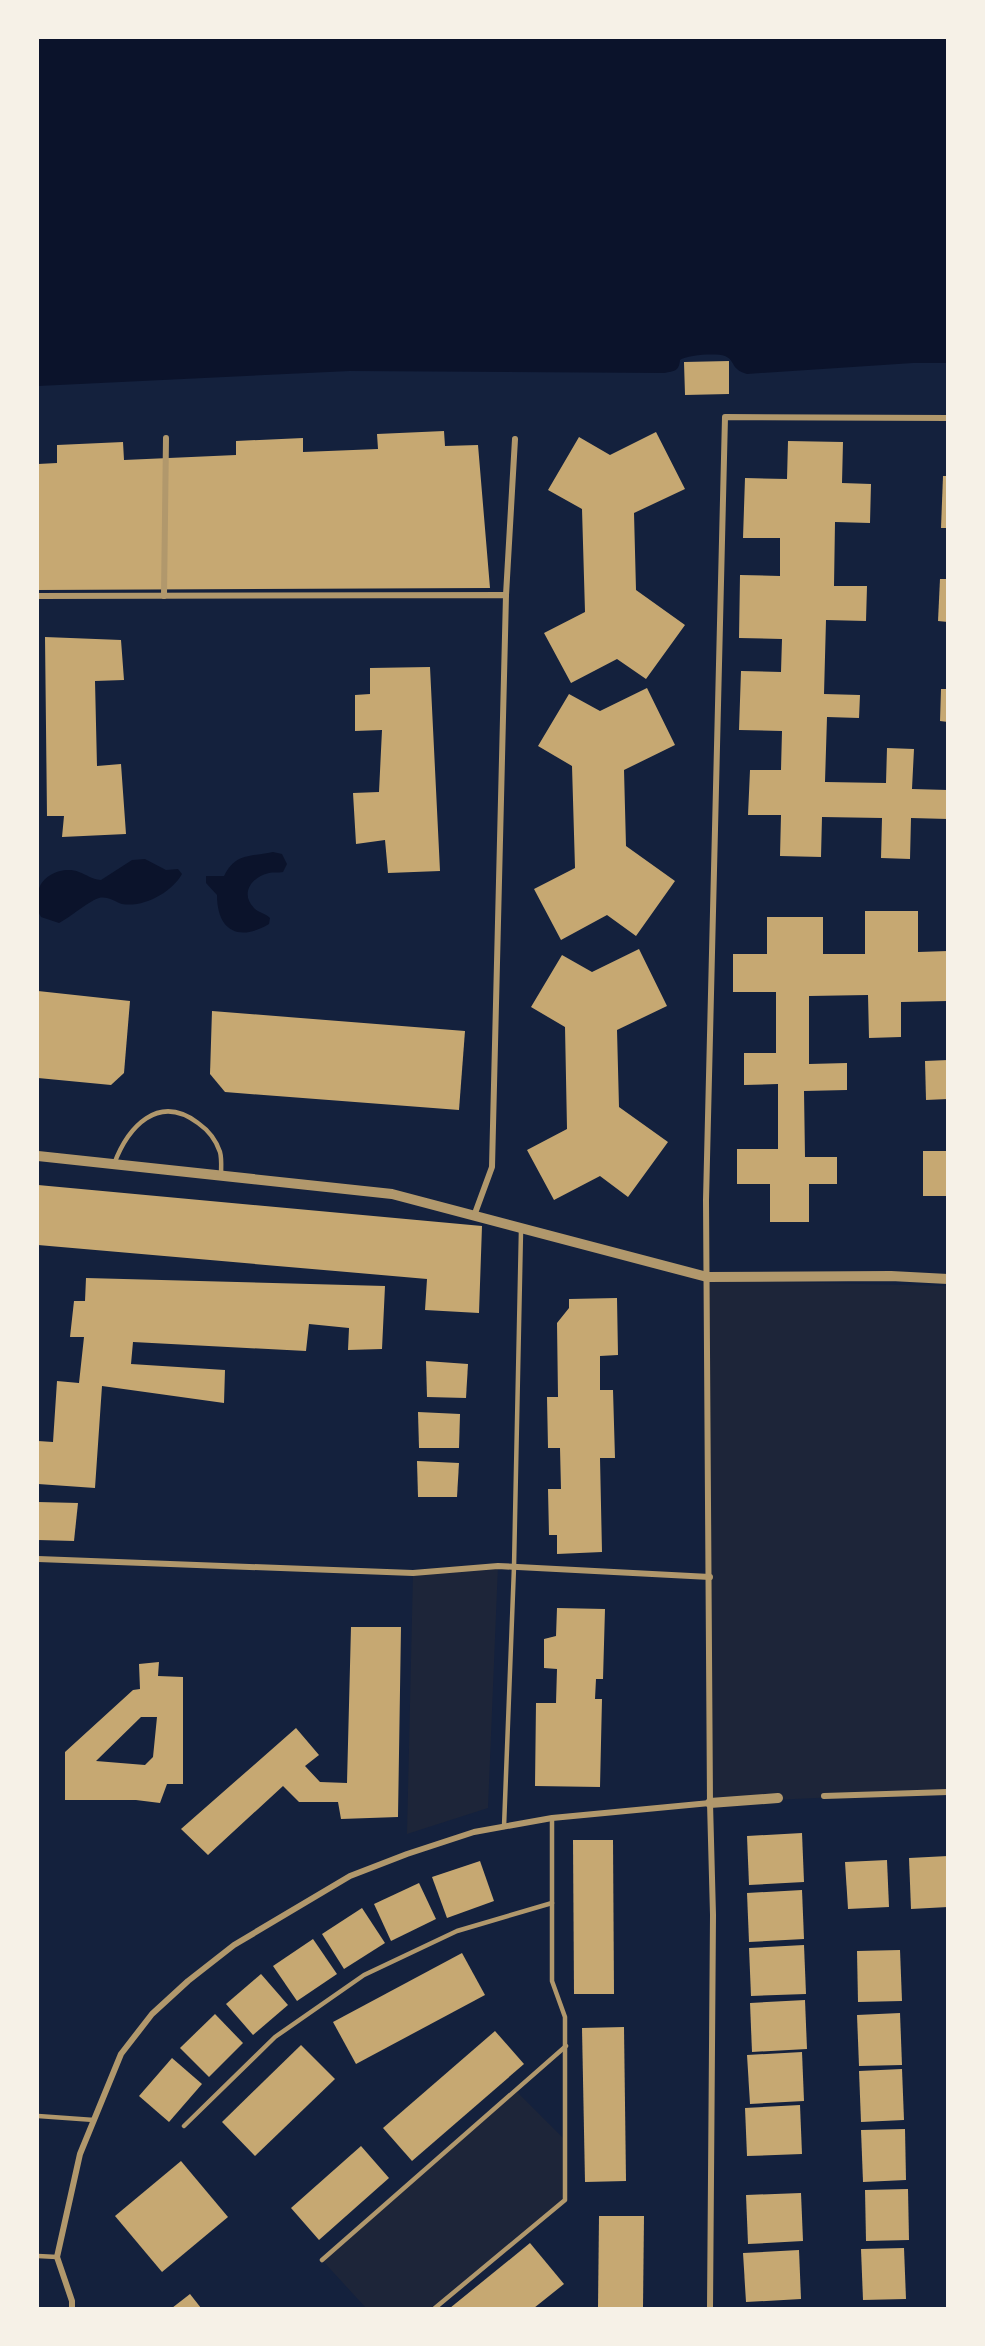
<svg xmlns="http://www.w3.org/2000/svg" width="985" height="2346" viewBox="0 0 985 2346" font-family="Ubuntu,sans-serif">
<style>
.green{fill:#1d2539}
.water{fill:#0b132b}
.building{fill:#c6a872;fill-rule:evenodd}
.lines{fill:none;stroke-linecap:round;stroke-linejoin:round}
.service{stroke:#b1986c;stroke-width:4.5}
.minor{stroke:#b1986c;stroke-width:6}
.tertiary{stroke:#b1986c;stroke-width:10}
</style>
<rect width="100%" height="100%" fill="#14213d"/>
<g class="green">
<polygon points="706,1280 947,1286 947,1792 710,1803"/>
<polygon points="498,1566 488,1808 407,1834 413,1573"/>
<polygon points="515,2090 565,2140 565,2200 435,2308 366,2308 322,2260"/>
</g>
<g class="water">
<path d="M38 38H947V363H913L747 374C730 369 736 361 725 356 716 353 687 355 680 360 679 371 675 371 664 373L350 371 38 386Z"/>
<path d="M273 852 282 854 287 864 283 872C278 873 273 872 269 873 251 877 240 894 254 908 259 913 265 913 270 918L269 924C239 942 217 931 217 895L206 883V876H224C236 852 251 857 273 852Z"/>
<path d="M145 859 166 870 178 869 182 874C172 892 144 908 122 904 115 902 108 896 99 898 92 899 69 918 59 923L41 917C36 909 36 898 39 889 43 874 65 866 79 872 88 875 90 879 101 880L132 860Z"/>
</g>
<g class="building">
<polygon points="729,361 729,394 685,395 684,362"/>
<polygon points="444,431 445,446 478,445 490,588 38,590 38,464 57,463 57,445 123,442 124,460 236,455 236,441 303,438 303,452 378,449 377,434"/>
<polygon points="656,432 685,489 634,513 636,590 685,625 646,679 617,659 571,683 544,633 585,612 582,509 548,490 579,437 610,455"/>
<polygon points="788,441 843,442 842,483 871,484 870,523 835,522 834,586 867,586 866,621 826,620 824,694 860,695 859,718 827,717 825,782 886,783 887,748 914,749 912,789 948,790 948,819 911,818 910,859 881,858 882,818 822,817 821,857 780,856 781,815 748,815 750,770 781,770 782,731 739,730 741,671 781,672 782,639 739,638 740,575 780,576 780,538 743,538 745,478 787,479"/>
<polygon points="943,476 948,476 948,528 941,528"/>
<polygon points="940,579 948,579 948,622 938,621"/>
<polygon points="45,637 121,640 124,680 95,681 97,766 121,764 126,834 62,837 64,816 47,816"/>
<polygon points="430,667 440,871 388,873 385,840 356,844 353,793 379,792 382,730 355,731 355,695 370,694 370,668"/>
<polygon points="647,688 675,745 624,770 626,846 675,881 636,936 607,915 561,940 534,889 575,868 572,766 538,746 569,694 600,711"/>
<polygon points="941,689 948,689 948,722 940,721"/>
<polygon points="865,911 918,911 918,952 948,951 948,1001 901,1002 901,1037 869,1038 868,995 809,996 809,1064 847,1063 847,1090 804,1091 805,1157 837,1157 837,1184 809,1184 809,1222 770,1222 770,1184 737,1184 737,1149 778,1149 778,1084 744,1085 744,1053 776,1053 776,992 733,992 733,954 767,954 767,917 823,917 823,954 865,954"/>
<polygon points="639,949 667,1006 617,1030 619,1107 668,1142 628,1197 600,1176 554,1200 527,1150 567,1129 565,1027 531,1007 562,955 592,972"/>
<polygon points="38,991 130,1001 124,1073 111,1085 38,1078"/>
<polygon points="212,1011 465,1031 459,1110 225,1092 210,1074"/>
<polygon points="948,1060 948,1099 926,1100 925,1061"/>
<rect x="923" y="1151" width="25" height="45"/>
<polygon points="38,1185 482,1226 479,1313 425,1310 427,1279 38,1245"/>
<polygon points="86,1278 385,1286 382,1349 348,1350 349,1328 309,1324 306,1351 133,1342 131,1364 225,1370 224,1403 102,1386 95,1488 38,1484 38,1441 53,1442 57,1381 79,1383 84,1337 70,1337 74,1301 85,1301"/>
<polygon points="617,1298 618,1355 600,1356 600,1390 613,1390 615,1458 600,1458 602,1552 557,1554 557,1535 549,1535 548,1489 561,1489 560,1448 548,1448 547,1397 558,1397 557,1323 569,1308 569,1299"/>
<polygon points="426,1361 468,1364 466,1398 427,1397"/>
<polygon points="418,1412 460,1414 459,1448 419,1448"/>
<polygon points="417,1461 459,1463 457,1497 418,1497"/>
<polygon points="38,1502 78,1503 74,1541 38,1540"/>
<polygon points="557,1608 605,1609 603,1679 596,1679 595,1699 602,1699 600,1787 535,1786 536,1703 556,1703 557,1669 544,1668 544,1639 556,1636"/>
<polygon points="351,1627 401,1627 398,1817 341,1819 338,1802 299,1802 283,1786 208,1855 181,1829 296,1728 319,1755 305,1766 320,1782 347,1783"/>
<path d="M159 1662 158 1676 183 1677V1784H167L160 1803 136 1800H65V1752L133 1690 140 1689 139 1664ZM141 1717H157L153 1757 145 1765 96 1761Z"/>
<polygon points="802,1833 804,1882 749,1885 747,1836"/>
<polygon points="573,1840 613,1840 614,1994 574,1994"/>
<polygon points="948,1856 948,1907 911,1909 909,1858"/>
<polygon points="887,1860 889,1907 848,1909 845,1862"/>
<polygon points="480,1861 494,1901 447,1918 432,1877"/>
<polygon points="419,1883 436,1919 391,1941 374,1904"/>
<polygon points="802,1890 804,1939 749,1942 747,1893"/>
<polygon points="362,1908 385,1943 344,1969 322,1934"/>
<polygon points="313,1939 337,1974 297,2001 273,1966"/>
<polygon points="804,1945 806,1994 751,1996 749,1948"/>
<polygon points="900,1950 902,2001 858,2002 857,1951"/>
<polygon points="462,1953 485,1995 356,2064 333,2022"/>
<polygon points="261,1974 288,2005 253,2035 226,2004"/>
<polygon points="805,2000 807,2049 752,2052 750,2003"/>
<polygon points="900,2013 902,2065 859,2066 857,2015"/>
<polygon points="215,2014 243,2043 209,2077 180,2048"/>
<polygon points="624,2027 626,2181 585,2182 582,2028"/>
<polygon points="495,2031 524,2064 412,2161 383,2128"/>
<polygon points="301,2045 335,2079 255,2156 222,2122"/>
<polygon points="802,2052 804,2101 750,2104 747,2055"/>
<polygon points="172,2058 202,2084 169,2122 139,2096"/>
<polygon points="902,2069 904,2120 861,2122 859,2071"/>
<polygon points="800,2105 802,2154 747,2156 745,2108"/>
<polygon points="905,2129 906,2180 863,2182 861,2130"/>
<polygon points="361,2146 389,2178 319,2240 291,2208"/>
<polygon points="181,2161 228,2217 162,2272 115,2216"/>
<polygon points="908,2189 909,2240 866,2241 865,2190"/>
<polygon points="801,2193 803,2241 748,2244 746,2195"/>
<polygon points="599,2216 644,2216 643,2308 598,2308"/>
<polygon points="530,2243 564,2284 534,2308 450,2308"/>
<polygon points="904,2248 906,2299 863,2300 861,2249"/>
<polygon points="799,2250 801,2299 746,2302 743,2253"/>
<polygon points="190,2294 201,2308 172,2308"/>
</g>
<g class="lines">
<g class="service">
<path d="M114 1164C128 1127 158 1093 198 1123 208 1130 216 1140 220 1152 222 1159 221 1168 221 1176"/>
<polyline points="504,1827 514,1567 521,1230"/>
<polyline points="38,2116 94,2120"/>
<polyline points="184,2126 275,2037 364,1975 457,1931 552,1903"/>
<polyline points="38,2256 57,2257"/>
<polyline points="322,2260 566,2046"/>
<polyline points="435,2308 565,2200 565,2017 552,1981 552,1818"/>
</g>
<g class="minor">
<polyline points="506,595 515,439"/>
<polyline points="38,596 506,595 492,1167 474,1216"/>
<polyline points="164,596 166,438"/>
<polyline points="38,1559 413,1573 498,1566 710,1577"/>
<polyline points="824,1796 948,1792"/>
<polyline points="72,2308 72,2301 57,2257 80,2154 121,2054 152,2014 188,1981 234,1945 350,1876 407,1854 474,1832 552,1818 710,1803"/>
<polyline points="710,2308 713,1915 710,1803 706,1200 725,417 948,418"/>
</g>
<g class="tertiary">
<polyline points="38,1156 392,1194 707,1277 891,1276 948,1279"/>
<polyline points="710,1803 778,1798"/>
</g>
</g>
<rect width="985" height="2346" fill="none" stroke="#f6f1e7" stroke-width="78"/>
</svg>
